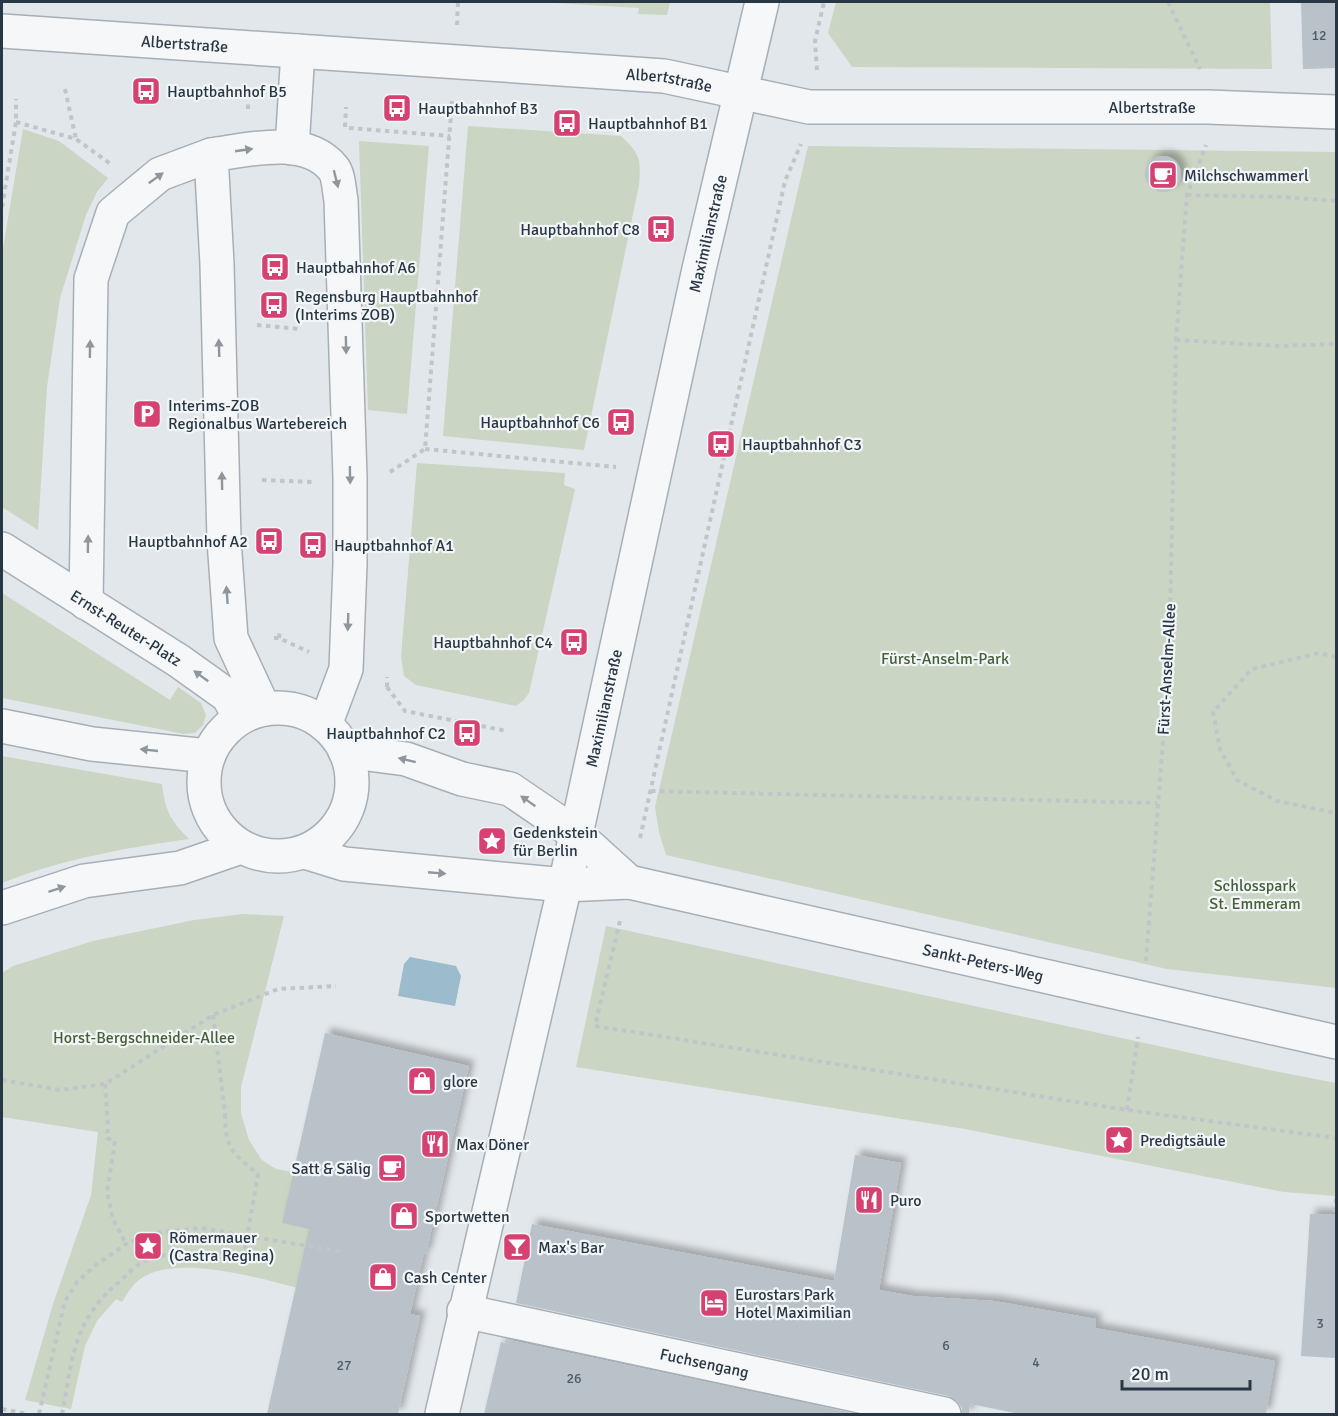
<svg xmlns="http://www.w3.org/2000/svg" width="1338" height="1416" viewBox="0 0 1338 1416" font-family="Signika,sans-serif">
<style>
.green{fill:#cbd5c3}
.water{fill:#9cbbcc}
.building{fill:#b9c1c9;filter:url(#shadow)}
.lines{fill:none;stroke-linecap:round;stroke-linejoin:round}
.minor-casing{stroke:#a7afb6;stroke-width:36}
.path{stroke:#c0c5ca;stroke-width:4;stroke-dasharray:4.5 4.5;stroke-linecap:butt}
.minor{stroke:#f5f7f9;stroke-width:33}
.path-bridge{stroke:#c0c5ca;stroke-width:4;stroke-dasharray:4.5 4.5;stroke-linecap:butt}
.oneway{fill:#8f979e}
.labels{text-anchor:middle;stroke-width:4.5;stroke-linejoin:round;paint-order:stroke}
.number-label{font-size:14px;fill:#4d5a65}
.street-label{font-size:16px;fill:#293744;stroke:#f2f6f8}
.poi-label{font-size:16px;fill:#293744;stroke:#f2f6f8;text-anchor:start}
.park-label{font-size:16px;fill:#456036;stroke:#f2f6f8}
</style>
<defs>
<filter id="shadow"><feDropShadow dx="5.5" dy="-5.5" stdDeviation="3" flood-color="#0004"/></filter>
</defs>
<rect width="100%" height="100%" fill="#e2e7eb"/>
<g class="green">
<polygon points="538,2 670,2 667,15 638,14 639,8"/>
<polygon points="836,2 1270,2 1272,69 852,67 828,33"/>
<path d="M468 126 621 136C640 154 641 159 639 185L584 450 443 436Z"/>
<polygon points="23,129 59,141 108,178 97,192 86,215 60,298 47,387 38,530 2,507 2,254"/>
<polygon points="359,141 429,146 407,414 368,410"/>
<polygon points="808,146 1336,152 1336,988 1167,969 666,855 659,832 655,807"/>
<polygon points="417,463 565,473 564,485 575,489 529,693 524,700 516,706 416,685 404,676 401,657"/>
<polygon points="2,593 170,700 178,687 201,703 206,715 203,725 195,733 184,734 2,698"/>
<path d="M2 756 162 784C165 810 170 820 189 839 125 848 62 859 2 883Z"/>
<path d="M243 914 284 916 241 1087V1113L249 1140 262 1160 276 1169 294 1172 347 1238 325 1295C278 1284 190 1254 147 1275 134 1281 129 1291 122 1302L116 1299 97 1321 85 1346 71 1409 25 1400 53 1304 91 1195 98 1132 2 1117V973L13 966 93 941 194 920Z"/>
<polygon points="606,926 1269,1070 1336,1083 1336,1196 1284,1192 965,1129 576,1067"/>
</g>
<polygon class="water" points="410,957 456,966 461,976 455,1006 398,996 404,964"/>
<g class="building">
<polygon points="1301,2 1336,2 1336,68 1303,69"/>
<circle cx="1163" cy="174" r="18"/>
<polygon points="325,1033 469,1066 426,1254 424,1253 410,1314 420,1316 398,1414 267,1414 309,1229 282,1223"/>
<polygon points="855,1155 901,1163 879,1290 913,1296 994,1301 1096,1319 1095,1328 1275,1361 1266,1414 1020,1414 970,1404 969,1414 962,1414 962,1408 957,1401 948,1396 516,1303 532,1224 834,1281"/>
<polygon points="1310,1214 1336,1214 1336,1358 1301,1356"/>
<polygon points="509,1340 857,1414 484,1414 501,1342 508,1344"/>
</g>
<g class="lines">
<g class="minor-casing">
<g id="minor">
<path id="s1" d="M2 31 664 76 809 107H1208L1336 112"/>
<polyline points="292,148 298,51"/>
<path id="s2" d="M2 549 179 661 228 696 240 718"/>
<polyline points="86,603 91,279 113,213 160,174 211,155"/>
<circle cx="278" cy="782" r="74"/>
<path d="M264 709 231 638 224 540 217 264 211 155C248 150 305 134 333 168 339 175 339 191 341 200L350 477V564L346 669 325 725"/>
<polyline points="2,726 92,744 208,756"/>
<polyline points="345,751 406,759 462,779 510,789 576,834 629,882"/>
<path id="s3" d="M305 852 344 864 565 885 629 882 1336 1042"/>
<polyline points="2,908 84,881 180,868 241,847"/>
<path id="s4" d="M464 1311 944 1414"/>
<path id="s5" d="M442 1414 565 885 699 269 762 2"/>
</g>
</g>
<g class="path">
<polyline points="1168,2 1200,69"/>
<polyline points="457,25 458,2"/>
<polyline points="817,70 815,41 824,2"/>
<polyline points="65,89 76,139"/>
<polyline points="248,109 248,101"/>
<polyline points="16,122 76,139 112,165"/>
<polyline points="345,127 346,107"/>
<polyline points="349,128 450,136"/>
<polyline points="1187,195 1283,197 1336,201"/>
<polyline points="2,207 16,122 16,99"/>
<polyline points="257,325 300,329"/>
<polyline points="1176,340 1280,346 1336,344"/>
<polyline points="425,449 616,467"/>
<polyline points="390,472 425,449 452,101"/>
<polyline points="262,480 313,482"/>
<polyline points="274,638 279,638 309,652"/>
<polyline points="279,638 280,629"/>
<polyline points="1336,657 1319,653 1252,669 1213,712 1220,749 1237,780 1277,801 1336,813"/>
<polyline points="387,687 387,677"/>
<polyline points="387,687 405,711 507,731"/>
<polyline points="651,791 1157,803"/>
<polyline points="640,838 785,181 801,144"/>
<polyline points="620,921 595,1026 1127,1110 1336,1138"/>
<polyline points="1146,961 1169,664 1176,340 1187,195 1206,145"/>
<polyline points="213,1015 225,1114"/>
<polyline points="2,1080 60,1090 105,1084 213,1015 278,989 336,986"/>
<polyline points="105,1084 108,1126 107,1138 115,1141 107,1192 113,1219 126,1244"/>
<polyline points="1127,1110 1138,1037"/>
<polyline points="1335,1212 1336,1199"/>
<polyline points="2,1409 28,1414"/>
<polyline points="39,1414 65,1301 77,1282 96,1265 126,1244 152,1233 200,1228 344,1252"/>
<path d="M62 1414C67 1391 69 1365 77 1342 84 1320 100 1297 118 1283 124 1278 129 1272 135 1267 166 1245 209 1255 243 1260"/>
</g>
<use href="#minor" class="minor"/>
<path class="path-bridge" d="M225 1114C225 1148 232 1153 258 1174L243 1260"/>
</g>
<defs><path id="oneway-solid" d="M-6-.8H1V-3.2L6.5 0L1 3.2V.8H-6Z" transform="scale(1.5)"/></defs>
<g class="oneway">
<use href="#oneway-solid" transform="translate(244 150) rotate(-8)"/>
<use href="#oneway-solid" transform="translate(156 178) rotate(-36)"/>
<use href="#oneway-solid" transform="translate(336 179) rotate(76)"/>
<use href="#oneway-solid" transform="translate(346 345) rotate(89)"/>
<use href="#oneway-solid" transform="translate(219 348) rotate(-92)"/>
<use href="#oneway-solid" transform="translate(90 349) rotate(-89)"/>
<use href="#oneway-solid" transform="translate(350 475) rotate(89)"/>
<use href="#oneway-solid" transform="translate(222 481) rotate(-91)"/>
<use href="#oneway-solid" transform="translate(88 544) rotate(-89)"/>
<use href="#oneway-solid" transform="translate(227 595) rotate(-94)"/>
<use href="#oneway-solid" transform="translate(348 622) rotate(92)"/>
<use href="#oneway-solid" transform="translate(201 676) rotate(-144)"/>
<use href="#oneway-solid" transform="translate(149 750) rotate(-174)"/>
<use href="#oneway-solid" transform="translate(407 760) rotate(-166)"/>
<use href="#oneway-solid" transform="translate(528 801) rotate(-145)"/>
<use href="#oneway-solid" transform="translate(437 873) rotate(5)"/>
<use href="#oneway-solid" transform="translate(57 889) rotate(-18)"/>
</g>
<defs>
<g id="bus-square" transform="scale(1.5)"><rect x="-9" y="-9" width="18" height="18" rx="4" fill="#d54271" stroke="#f2f6f8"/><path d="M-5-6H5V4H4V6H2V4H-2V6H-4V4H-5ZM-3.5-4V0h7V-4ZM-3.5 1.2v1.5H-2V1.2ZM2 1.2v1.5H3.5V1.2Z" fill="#fff"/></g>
<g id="cafe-square" transform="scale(1.5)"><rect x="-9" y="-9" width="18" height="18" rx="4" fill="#d54271" stroke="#f2f6f8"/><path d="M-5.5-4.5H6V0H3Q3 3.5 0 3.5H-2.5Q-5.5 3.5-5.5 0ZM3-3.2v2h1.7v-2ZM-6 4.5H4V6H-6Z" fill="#fff"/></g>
<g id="parking-square" transform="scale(1.5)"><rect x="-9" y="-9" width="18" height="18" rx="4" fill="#d54271" stroke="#f2f6f8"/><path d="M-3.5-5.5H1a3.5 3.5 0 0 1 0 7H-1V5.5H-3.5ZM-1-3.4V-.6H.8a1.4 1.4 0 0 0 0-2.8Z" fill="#fff"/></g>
<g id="sight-square" transform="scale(1.5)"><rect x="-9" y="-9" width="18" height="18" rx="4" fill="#d54271" stroke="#f2f6f8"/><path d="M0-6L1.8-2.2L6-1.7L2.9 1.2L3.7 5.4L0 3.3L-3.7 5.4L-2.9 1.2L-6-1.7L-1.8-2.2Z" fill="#fff"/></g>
<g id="shop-square" transform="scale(1.5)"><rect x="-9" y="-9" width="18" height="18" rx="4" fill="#d54271" stroke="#f2f6f8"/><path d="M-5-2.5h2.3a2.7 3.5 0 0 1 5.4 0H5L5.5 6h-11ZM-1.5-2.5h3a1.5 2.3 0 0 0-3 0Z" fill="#fff"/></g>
<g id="restaurant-square" transform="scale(1.5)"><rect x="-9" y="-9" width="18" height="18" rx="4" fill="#d54271" stroke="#f2f6f8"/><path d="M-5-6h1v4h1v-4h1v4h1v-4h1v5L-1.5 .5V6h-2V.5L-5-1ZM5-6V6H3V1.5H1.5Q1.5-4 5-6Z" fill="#fff"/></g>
<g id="bar-square" transform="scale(1.5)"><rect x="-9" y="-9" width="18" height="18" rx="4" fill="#d54271" stroke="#f2f6f8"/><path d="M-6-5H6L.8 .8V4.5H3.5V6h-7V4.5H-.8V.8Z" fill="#fff"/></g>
<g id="hotel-square" transform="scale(1.5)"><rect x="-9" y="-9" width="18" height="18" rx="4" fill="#d54271" stroke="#f2f6f8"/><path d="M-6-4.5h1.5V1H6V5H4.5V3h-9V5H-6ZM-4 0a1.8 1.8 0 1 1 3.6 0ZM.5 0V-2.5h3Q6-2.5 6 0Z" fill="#fff"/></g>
</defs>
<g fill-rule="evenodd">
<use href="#bus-square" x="146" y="91"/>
<use href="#bus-square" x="397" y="108"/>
<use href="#bus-square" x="567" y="123"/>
<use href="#cafe-square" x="1163" y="175"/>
<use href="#bus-square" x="661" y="229"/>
<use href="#bus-square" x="275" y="267"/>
<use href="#bus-square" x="274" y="305"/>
<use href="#parking-square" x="147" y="414"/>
<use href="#bus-square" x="621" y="422"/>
<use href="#bus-square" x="721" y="444"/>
<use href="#bus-square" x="269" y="541"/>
<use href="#bus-square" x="313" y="545"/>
<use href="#bus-square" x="574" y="642"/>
<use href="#bus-square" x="467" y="733"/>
<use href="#sight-square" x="492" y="841"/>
<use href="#shop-square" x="422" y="1081"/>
<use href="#sight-square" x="1119" y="1140"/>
<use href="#restaurant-square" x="435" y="1144"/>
<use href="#cafe-square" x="392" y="1168"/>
<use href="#restaurant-square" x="869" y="1200"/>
<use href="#shop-square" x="404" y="1216"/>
<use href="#sight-square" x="148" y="1246"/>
<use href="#bar-square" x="517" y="1247"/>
<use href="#shop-square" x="383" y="1277"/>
<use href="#hotel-square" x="714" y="1303"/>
</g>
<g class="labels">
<g class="number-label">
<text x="1319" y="40">12</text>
<text x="1320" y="1328">3</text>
<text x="946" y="1350">6</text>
<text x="1036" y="1367">4</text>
<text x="344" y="1370">27</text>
<text x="574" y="1383">26</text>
</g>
<g class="street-label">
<text dy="6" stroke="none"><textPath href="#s1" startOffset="183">Albertstraße</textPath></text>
<text dy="6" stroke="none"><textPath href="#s1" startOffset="669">Albertstraße</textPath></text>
<text dy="6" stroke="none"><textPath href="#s1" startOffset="1155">Albertstraße</textPath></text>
<text dy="6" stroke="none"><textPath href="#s5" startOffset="1210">Maximilianstraße</textPath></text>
<text dy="6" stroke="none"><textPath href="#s2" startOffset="147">Ernst-Reuter-Platz</textPath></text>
<text transform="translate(1166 669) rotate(-87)" y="6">Fürst-Anselm-Allee</text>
<text dy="6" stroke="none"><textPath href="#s5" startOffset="724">Maximilianstraße</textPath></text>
<text dy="6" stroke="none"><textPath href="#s3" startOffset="690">Sankt-Peters-Weg</textPath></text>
<text dy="6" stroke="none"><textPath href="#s4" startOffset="246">Fuchsengang</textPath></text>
</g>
<g class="poi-label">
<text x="167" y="97">Hauptbahnhof B5</text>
<text x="418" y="114">Hauptbahnhof B3</text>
<text x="588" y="129">Hauptbahnhof B1</text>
<text x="1184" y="181">Milchschwammerl</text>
<text x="640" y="235" text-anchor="end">Hauptbahnhof C8</text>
<text x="296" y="273">Hauptbahnhof A6</text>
<text x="295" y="302">Regensburg Hauptbahnhof<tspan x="295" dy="18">(Interims ZOB)</tspan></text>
<text x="168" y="411">Interims-ZOB<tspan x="168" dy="18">Regionalbus Wartebereich</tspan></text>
<text x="600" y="428" text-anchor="end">Hauptbahnhof C6</text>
<text x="742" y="450">Hauptbahnhof C3</text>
<text x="248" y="547" text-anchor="end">Hauptbahnhof A2</text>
<text x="334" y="551">Hauptbahnhof A1</text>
<text x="553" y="648" text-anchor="end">Hauptbahnhof C4</text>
<text x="446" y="739" text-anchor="end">Hauptbahnhof C2</text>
<text x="513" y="838">Gedenkstein<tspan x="513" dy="18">für Berlin</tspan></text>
<text x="443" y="1087">glore</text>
<text x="1140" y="1146">Predigtsäule</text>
<text x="456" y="1150">Max Döner</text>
<text x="371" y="1174" text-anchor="end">Satt &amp; Sälig</text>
<text x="890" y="1206">Puro</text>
<text x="425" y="1222">Sportwetten</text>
<text x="169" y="1243">Römermauer<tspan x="169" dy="18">(Castra Regina)</tspan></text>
<text x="538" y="1253">Max's Bar</text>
<text x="404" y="1283">Cash Center</text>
<text x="735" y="1300">Eurostars Park<tspan x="735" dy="18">Hotel Maximilian</tspan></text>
</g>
<g class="park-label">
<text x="945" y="664">Fürst-Anselm-Park</text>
<text x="1255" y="891">Schlosspark<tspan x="1255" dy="18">St. Emmeram</tspan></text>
<text x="144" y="1043">Horst-Bergschneider-Allee</text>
</g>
</g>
<rect width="1338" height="1416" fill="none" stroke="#293744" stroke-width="6"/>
<path d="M1122 1380v9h128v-9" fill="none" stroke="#293744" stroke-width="3"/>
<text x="1131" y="1380" font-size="18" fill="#293744" stroke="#f2f6f8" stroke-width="4.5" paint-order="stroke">20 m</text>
</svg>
